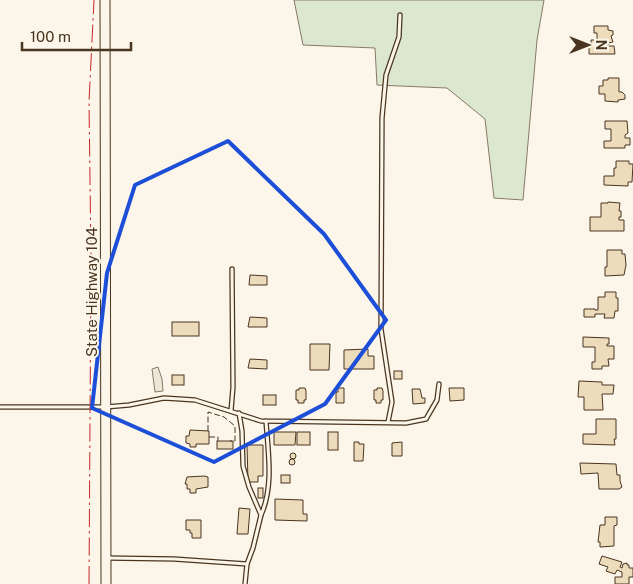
<svg xmlns="http://www.w3.org/2000/svg" width="633" height="584" viewBox="0 0 633 584" font-family="'Public Sans',sans-serif">
<style>
.green{fill:#dce7d0;stroke:#887966}
.parking{fill:#ede7d9;stroke:#887966}
.building{fill:#ecdcbc;stroke:#4a3520}
.lines{fill:none;stroke-linecap:round;stroke-linejoin:round}
.service-casing{stroke:#4a3520;stroke-width:5.5}
.secondary-casing{stroke:#4a3520;stroke-width:11}
.service{stroke:#fbf6e9;stroke-width:3}
.secondary{stroke:#fbf6e9;stroke-width:9}
.fence{stroke:#4a3520;stroke-width:1;stroke-dasharray:6 2.5;stroke-linecap:butt}
.power{stroke:#c62828;stroke-width:1;stroke-dasharray:18 4 2.5 4;stroke-linecap:butt}
.marked{fill:none;stroke:#1d4ed8;stroke-width:4;stroke-linejoin:round}
.labels{text-anchor:middle;stroke-width:4;stroke-linejoin:round;paint-order:stroke}
.street-label{font-size:15px;fill:#4a3520;stroke:#fbf6e9}
</style>
<rect width="100%" height="100%" fill="#fbf6e9"/>
<polygon class="green" points="294,0 544,0 537,40 523,200 494,198 485,119 447,88 377,85 375,48 303,45"/>
<polygon class="parking" points="158,367 162,379 163,391 155,392 152,369"/>
<g class="building">
<polygon points="594,26 608,26 608,30 613,31 613,35 611,36 613,42 608,43 608,46 614,46 615,54 589,54 589,45 591,45 591,40 597,40 597,33 594,33"/>
<polygon points="608,78 619,78 619,92 622,92 625,95 625,99 618,100 618,102 605,101 605,94 599,94 599,86 603,86 603,80 608,80"/>
<polygon points="605,121 627,121 628,133 625,135 625,138 630,138 630,145 625,145 625,148 604,148 604,141 611,141 611,129 605,129"/>
<polygon points="616,161 629,161 629,164 633,164 632,182 628,182 628,186 604,185 604,176 614,176 614,168 616,168"/>
<polygon points="608,202 620,203 619,211 621,211 621,217 619,217 619,220 624,220 624,231 590,231 590,217 601,217 601,203 608,203"/>
<polygon points="607,250 622,250 622,254 625,254 626,265 624,275 605,276 605,267 607,267"/>
<polygon points="250,275 267,276 267,285 249,285"/>
<polygon points="605,292 616,292 616,298 618,298 618,311 615,311 614,318 604,318 605,314 595,314 595,317 584,317 584,309 595,309 595,310 598,310 598,297 605,297"/>
<polygon points="250,317 267,318 267,327 248,327"/>
<rect x="172" y="322" width="27" height="14"/>
<polygon points="583,337 609,338 609,344 607,344 607,346 614,346 614,359 608,359 609,366 602,366 602,369 592,369 592,362 595,362 595,347 583,347"/>
<polygon points="310,344 330,344 329,370 310,370"/>
<polygon points="368,349 368,356 374,356 374,369 344,369 344,350"/>
<polygon points="250,359 267,360 267,369 248,368"/>
<rect x="394" y="371" width="8" height="8"/>
<rect x="172" y="375" width="12" height="10"/>
<polygon points="579,381 602,382 602,385 614,385 613,394 602,394 603,410 584,410 584,397 578,397"/>
<polygon points="299,388 305,388 306,391 306,400 304,400 304,403 298,403 298,400 296,400 296,390 299,390"/>
<polygon points="338,388 344,388 344,403 336,403 336,392 338,392"/>
<polygon points="377,388 382,388 383,391 383,400 381,400 381,403 376,403 376,400 374,400 374,390 377,390"/>
<polygon points="449,388 464,388 464,400 450,401"/>
<polygon points="412,389 420,389 422,398 425,398 425,403 413,404"/>
<rect x="263" y="395" width="13" height="10"/>
<polygon points="596,419 616,419 616,439 614,439 615,445 583,444 583,434 596,434"/>
<polygon points="190,430 209,431 209,444 196,444 196,447 190,447 190,444 186,443 186,436 189,436"/>
<polygon points="274,432 296,432 295,445 274,445"/>
<rect x="297" y="432" width="13" height="13"/>
<rect x="328" y="432" width="10" height="18"/>
<rect x="217" y="441" width="16" height="8"/>
<polygon points="354,442 359,442 359,444 364,444 363,461 354,461"/>
<polygon points="402,442 402,456 392,456 392,443"/>
<polygon points="247,445 263,445 263,476 258,476 258,482 248,482"/>
<circle cx="293" cy="456" r="3"/>
<circle cx="292" cy="462" r="3"/>
<polygon points="580,463 616,464 617,475 620,475 620,481 622,487 619,489 599,489 598,473 581,474"/>
<rect x="281" y="475" width="9" height="8"/>
<polygon points="204,476 208,477 208,487 196,489 196,493 190,493 190,489 187,489 187,484 185,484 187,477"/>
<rect x="258" y="488" width="5" height="10"/>
<polygon points="275,499 303,500 303,514 307,514 307,521 275,520"/>
<polygon points="239,508 250,509 248,534 237,534"/>
<polygon points="605,517 617,517 617,525 614,526 614,546 600,547 600,542 598,542 600,525 605,525"/>
<polygon points="186,520 201,520 201,538 192,538 192,533 190,533 190,530 186,530"/>
<polygon points="602,556 622,562 620,567 622,568 623,564 627,563 627,565 629,565 629,568 633,568 633,577 629,577 629,584 615,584 615,577 622,577 622,572 617,570 615,574 606,571 608,567 599,564"/>
</g>
<g class="lines">
<g class="service-casing">
<g id="service">
<polyline points="0,407 106,407 129,405 164,398 195,400 261,421 406,423 426,419 437,400 439,384"/>
<polyline points="231,411 233,387 232,269"/>
<polyline points="239,413 242,431 243,466 249,487 261,515 253,548 247,564 245,584"/>
<polyline points="388,422 392,402 381,329 382,118 386,75 399,37 400,15"/>
<path d="M261 515C274 486 268 452 266 421"/>
<polyline points="107,558 174,559 247,564"/>
</g>
</g>
<g class="secondary-casing">
<polyline id="secondary" points="105,0 106,584"/>
</g>
<use href="#service" class="service"/>
<use href="#secondary" class="secondary"/>
<g class="fence">
<polyline points="208,431 208,412 224,417 235,426 235,441 230,441"/>
<polyline points="209,437 218,437 218,441"/>
</g>
<polyline class="power" points="89,584 91,257 89,102 94,0"/>
</g>
<path class="marked" d="M228 141 324 234 386 320 325 404 214 462 92 408 107 273 135 185Z"/>
<g class="labels">
<g class="street-label">
<text transform="translate(92 292) rotate(-90)" y="5">State Highway 104</text>
</g>
</g>
<g transform="translate(588 45) rotate(90)" stroke="#fbf6e9" stroke-width="4" paint-order="stroke">
<path d="M0-4L9 19L0 12L-9 19Z" fill="#4a3520"/>
<text y="-8" font-size="14" font-weight="bold" text-anchor="middle" fill="#4a3520">N</text>
</g>
<path d="M22 42v8h109v-8" fill="none" stroke="#4a3520" stroke-width="2.5"/>
<text x="30" y="42" font-size="15" fill="#4a3520" stroke="#fbf6e9" stroke-width="4" paint-order="stroke">100 m</text>
</svg>
